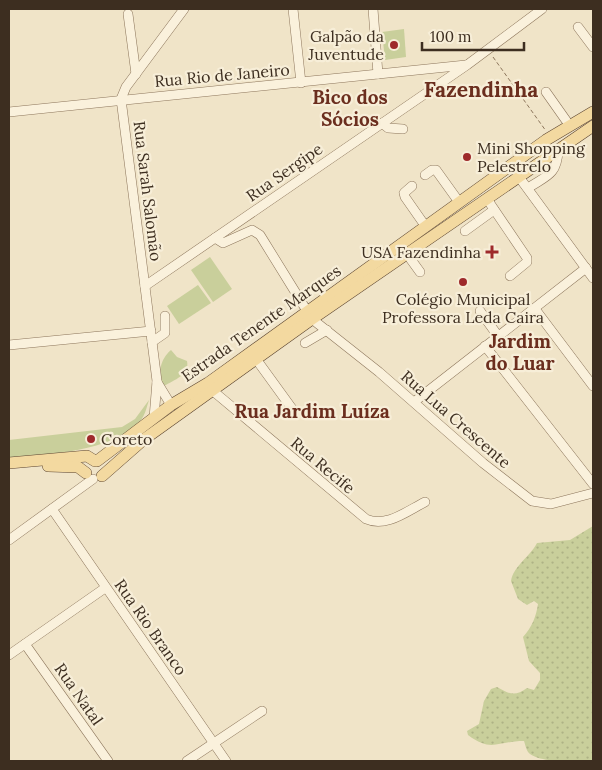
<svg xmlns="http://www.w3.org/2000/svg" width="602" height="770" viewBox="0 0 602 770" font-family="Lora,serif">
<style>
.grass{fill:url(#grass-dots)}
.green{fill:#c9cf9b}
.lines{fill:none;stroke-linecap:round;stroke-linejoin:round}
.minor-casing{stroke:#8d765c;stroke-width:10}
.major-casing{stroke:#5b4430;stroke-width:12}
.path{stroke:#8d765c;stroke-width:1;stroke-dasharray:4 2.5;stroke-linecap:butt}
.minor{stroke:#faf1dc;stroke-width:9}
.major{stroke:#f3d9a0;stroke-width:11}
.poi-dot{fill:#9e2a2b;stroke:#f7eed8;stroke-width:2}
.labels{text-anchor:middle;stroke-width:4.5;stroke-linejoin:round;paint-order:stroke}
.poi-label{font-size:16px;fill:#3d2e20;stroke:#f7eed8;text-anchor:end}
.street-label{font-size:16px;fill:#3d2e20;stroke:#f7eed8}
.quarter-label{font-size:19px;font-weight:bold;fill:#6b2e1e;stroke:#f7eed8}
.district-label{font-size:21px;font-weight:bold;fill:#6b2e1e;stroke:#f7eed8}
</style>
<defs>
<pattern id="grass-dots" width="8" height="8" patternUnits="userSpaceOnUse" patternTransform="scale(1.25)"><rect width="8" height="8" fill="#c9cf9b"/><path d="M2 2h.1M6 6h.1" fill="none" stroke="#aeb285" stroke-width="1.8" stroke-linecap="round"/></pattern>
</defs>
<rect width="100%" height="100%" fill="#f0e4c8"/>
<path class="grass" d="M593 526V761C578 761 538 764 528 752 526 749 525 744 524 741 497 741 492 753 468 735L467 731 479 724 484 701 491 689 497 687C509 694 515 697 527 688L534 690 540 680V673L529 661 523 637C532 627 536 617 538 604L534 601 527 605 518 599 511 581C514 565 530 557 537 543L570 540Z"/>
<g class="green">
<polygon points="404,29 406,57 385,60 382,32"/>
<polygon points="210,257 232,289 213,302 191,270"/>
<polygon points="198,285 211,303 179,324 167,306"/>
<path d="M171 350 177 357 187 361C190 375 174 380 164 386 157 375 160 359 171 350Z"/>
<path d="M149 400C147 406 145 416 140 421 111 453 49 453 9 459V440L122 427 135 419Z"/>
</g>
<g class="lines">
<g class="minor-casing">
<g id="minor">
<polyline points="293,9 301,83"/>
<polyline points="373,9 378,74"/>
<polyline points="128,14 136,74"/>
<polyline points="578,27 593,47"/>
<polyline points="546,92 570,126"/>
<polyline points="9,112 466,65"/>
<polyline points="382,123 388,128 403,129"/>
<polyline points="425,175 432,170 436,170 459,202"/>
<polyline points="519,177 593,278"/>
<polyline points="412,186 404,193 405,197 426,227"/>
<path d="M528 188C546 176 557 175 558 151"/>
<polyline points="487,199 527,258 527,262 510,276"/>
<polyline points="465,231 494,210"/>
<polyline points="215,238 223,243 252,230 260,235 307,311"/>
<polyline points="407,254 420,272"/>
<polyline points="145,286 467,65 542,9"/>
<polyline points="535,309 593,386"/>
<polyline points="480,311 498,336"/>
<polyline points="312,319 379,372 483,463 532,501 551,504 593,493"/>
<polyline points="152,342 165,333 165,316"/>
<polyline points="305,343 327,330"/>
<polyline points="9,345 151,331"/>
<polyline points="485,346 593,484"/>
<polyline points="256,359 293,410"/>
<polyline points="157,382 171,405"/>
<path d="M213 391 366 519C386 528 407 511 425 502"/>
<polyline points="414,402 586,268"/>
<polyline points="154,418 157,381 121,99 126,87 184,9"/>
<polyline points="52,509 226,761"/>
<polyline points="9,540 93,479"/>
<polyline points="25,644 108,761"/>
<polyline points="9,655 105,588"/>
<polyline points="187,761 262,711"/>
</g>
</g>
<g class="major-casing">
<g id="major">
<polyline points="97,461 171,405 208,383 546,140 593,112"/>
<polyline points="9,463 87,456 95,461"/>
<polyline points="48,466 78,467 86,473"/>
<polyline points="102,476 143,440 312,319 593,126"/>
</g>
</g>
<polyline class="path" points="493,57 546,131"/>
<use href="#minor" class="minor"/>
<use href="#major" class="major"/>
</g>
<g class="poi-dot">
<circle cx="394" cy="45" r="5"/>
<circle cx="467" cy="157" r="5"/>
<path d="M489.5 244.5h5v5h5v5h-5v5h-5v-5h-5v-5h5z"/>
<circle cx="463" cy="282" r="5"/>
<circle cx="91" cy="439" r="5"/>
</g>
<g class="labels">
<g class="poi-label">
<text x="384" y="42">Galpão da<tspan x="384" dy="18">Juventude</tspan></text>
<text x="477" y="154" text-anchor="start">Mini Shopping<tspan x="477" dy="18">Pelestrelo</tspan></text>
<text x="481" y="258">USA Fazendinha</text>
<text x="463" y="305" text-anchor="middle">Colégio Municipal<tspan x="463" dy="18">Professora Leda Caira</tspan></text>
<text x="101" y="445" text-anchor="start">Coreto</text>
</g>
<g class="street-label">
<text transform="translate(222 75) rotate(-5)" y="6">Rua Rio de Janeiro</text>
<text transform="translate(284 172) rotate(-35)" y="6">Rua Sergipe</text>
<text transform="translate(148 191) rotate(83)" y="6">Rua Sarah Salomão</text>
<text transform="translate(261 323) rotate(-35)" y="6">Estrada Tenente Marques</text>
<text transform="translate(456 419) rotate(41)" y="6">Rua Lua Crescente</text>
<text transform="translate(323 465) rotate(40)" y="6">Rua Recife</text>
<text transform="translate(151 627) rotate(55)" y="6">Rua Rio Branco</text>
<text transform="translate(79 694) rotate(55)" y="6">Rua Natal</text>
</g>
<g class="quarter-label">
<text x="350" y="104">Bico dos<tspan x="350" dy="22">Sócios</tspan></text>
<text x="520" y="348">Jardim<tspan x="520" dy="22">do Luar</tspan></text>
<text x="312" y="418">Rua Jardim Luíza</text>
</g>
<g class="district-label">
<text x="481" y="97">Fazendinha</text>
</g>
</g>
<rect width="602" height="770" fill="none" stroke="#3d2e20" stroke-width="20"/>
<path d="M422 42v8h102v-8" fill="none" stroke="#3d2e20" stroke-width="2.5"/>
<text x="430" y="42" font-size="15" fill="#3d2e20" stroke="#f7eed8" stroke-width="4" paint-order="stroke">100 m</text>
</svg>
